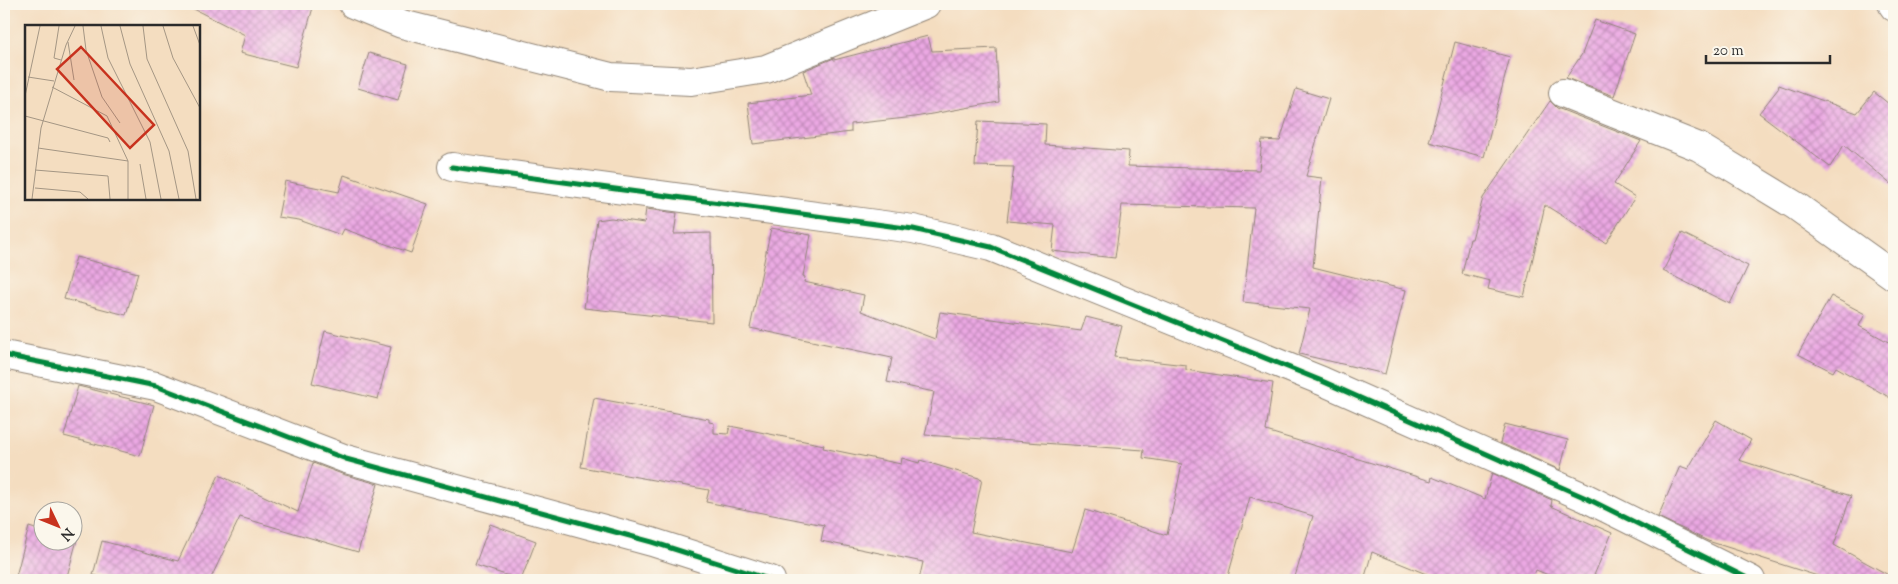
<svg xmlns="http://www.w3.org/2000/svg" width="1898" height="584" viewBox="0 0 1898 584" font-family="'Sorts Mill Goudy',serif">
<style>
.building{fill:url(#building-cross-hatch)}
.lines{fill:none;stroke-linecap:round;stroke-linejoin:round}
.minor-casing{stroke:#908476;stroke-width:30}
.minor{stroke:#fff;stroke-width:28}
.cycleway-casing{stroke:#fbf7ec;stroke-width:8}
.cycleway{stroke:#00873e;stroke-width:5}
.inset-road{fill:none;stroke:#a49684;stroke-width:1}
.view{fill:#c8321e;fill-opacity:0.15;stroke:#c8321e;stroke-width:2.5}
.inset-edge{fill:none;stroke:#2b2b2b;stroke-width:2.5}
</style>
<defs>
<pattern id="building-cross-hatch" width="8" height="8" patternUnits="userSpaceOnUse" patternTransform="scale(1.25)"><rect width="8" height="8" fill="#eba8e3"/><path d="M0 0l8 8M0 8l8-8" fill="none" stroke="#bf89b8"/></pattern>
</defs>
<rect width="100%" height="100%" fill="#fbf7ec"/>
<filter id="ink" filterUnits="userSpaceOnUse"><feTurbulence type="fractalNoise" baseFrequency=".02" numOctaves="2"/><feDisplacementMap in="SourceGraphic" scale="10" xChannelSelector="R" yChannelSelector="G"/><feConvolveMatrix kernelMatrix="1 2 1 2 8 2 1 2 1" color-interpolation-filters="sRGB"/></filter>
<filter id="wash" filterUnits="userSpaceOnUse"><feTurbulence type="fractalNoise" baseFrequency=".0096" numOctaves="4" result="noise"/><feDisplacementMap in="SourceGraphic" scale="20" xChannelSelector="R" yChannelSelector="G"/><feGaussianBlur stdDeviation="1.12" result="paint"/><feColorMatrix in="noise" values="0 0 0 0 0 0 0 0 0 0 0 0 0 0 0 0 0 1.4 0 .05"/><feComposite in="paint" operator="in"/></filter>
<g filter="url(#wash)">
<rect width="100%" height="100%" fill="#f4ddc0"/>
<g id="blocks">
<g class="building">
<polygon points="184,4 314,4 296,67 240,53 245,35"/>
<polygon points="1595,20 1635,34 1614,96 1566,78 1582,54"/>
<polygon points="928,36 932,51 996,48 999,102 915,117 851,124 851,132 753,144 748,103 811,95 803,71 834,58 834,60"/>
<polygon points="1455,42 1510,57 1484,157 1429,142"/>
<polygon points="369,53 408,64 398,100 358,88"/>
<polygon points="1779,85 1857,113 1874,92 1894,108 1894,187 1844,145 1830,167 1759,113 1778,89"/>
<polygon points="1296,89 1329,99 1306,176 1322,178 1313,267 1406,290 1385,374 1299,354 1310,309 1243,302 1254,208 1122,205 1115,258 1052,251 1055,225 1007,221 1014,167 975,166 978,121 1046,124 1045,145 1129,151 1128,166 1259,170 1262,140 1280,141"/>
<polygon points="1550,101 1557,108 1641,141 1614,184 1635,197 1606,243 1545,205 1524,297 1488,289 1490,281 1462,274 1470,239 1472,239 1483,198"/>
<polygon points="344,175 428,204 411,253 344,229 341,235 299,220 278,217 285,181 339,192"/>
<polygon points="646,209 677,213 674,234 711,233 712,322 584,308 597,220 611,218 644,223"/>
<polygon points="771,228 811,235 803,276 805,277 804,282 864,295 861,311 935,339 940,312 1081,331 1086,317 1122,326 1114,357 1186,365 1186,370 1273,383 1266,431 1431,481 1432,477 1485,499 1492,473 1552,500 1551,506 1612,533 1592,580 1561,580 1536,570 1532,580 1441,580 1372,552 1364,580 1294,580 1313,516 1250,497 1227,580 919,580 923,562 821,541 824,525 706,502 709,490 581,467 594,398 709,419 709,422 714,423 714,433 728,434 730,426 824,445 823,448 901,464 902,458 919,463 920,460 982,479 971,532 1072,552 1085,510 1167,535 1182,464 1143,458 1144,450 925,435 934,392 887,382 892,358 750,328"/>
<polygon points="1682,233 1748,266 1730,304 1663,271"/>
<polygon points="76,257 138,273 126,315 64,299"/>
<polygon points="1831,296 1865,314 1859,326 1894,345 1894,400 1836,367 1833,372 1798,354"/>
<polygon points="325,331 391,347 378,399 312,383"/>
<polygon points="78,386 154,405 140,456 64,436"/>
<polygon points="1716,420 1751,440 1739,460 1851,496 1834,545 1894,578 1894,580 1830,580 1708,541 1658,517 1680,466 1688,469"/>
<polygon points="1505,424 1568,440 1560,470 1500,443"/>
<polygon points="313,463 342,474 378,484 358,552 240,517 210,580 112,580 93,575 102,541 178,561 219,475 298,512"/>
<polygon points="490,524 536,541 521,580 475,565"/>
<polygon points="29,527 42,531 42,542 72,542 72,539 77,540 66,580 15,580"/>
</g>
</g>
</g>
<g filter="url(#ink)">
<use href="#blocks" fill-opacity="0" stroke="#908476" stroke-width="1"/>
<g class="lines">
<g class="minor-casing">
<g id="minor">
<polyline points="353,4 402,24 611,77 691,81 766,69 926,4"/>
<polyline points="1892,4 1894,7"/>
<polyline points="1563,93 1699,147 1796,206 1894,276"/>
<polyline points="452,167 913,229 991,247 1322,381 1586,498 1751,580"/>
<polyline points="4,355 156,386 346,459 652,542 771,580"/>
</g>
</g>
<use href="#minor" class="minor"/>
<g class="cycleway-casing">
<g id="cycleway">
<polyline points="452,167 913,229 991,247 1322,381 1586,498 1751,580"/>
<polyline points="4,355 156,386 346,459 652,542 771,580"/>
</g>
</g>
<use href="#cycleway" class="cycleway"/>
</g>
</g>
<g transform="translate(25 25)">
<rect width="175" height="175" fill="#f4ddc0"/>
<path class="inset-road" d="M34 1 29 33 36 35M58 1 61 25 77 72 95 98M76 1 83 33 125 117 136 174M95 1 105 39 144 126 154 174M118 1 122 34 163 126 171 174M138 1 148 33 175 83M168 1 175 20M43 17 49 55M3 52 29 56M27 62 82 91 103 136M0 71 15 1M0 91 83 113 85 117M13 123 103 136V174M115 139 121 174M10 145 83 151 85 174M10 163 55 167 63 174M7 174 16 103 41 20 50 1"/>
<path class="view" d="M56 22 129 100 105 123 32 44Z"/>
<rect width="175" height="175" class="inset-edge"/>
</g>
<rect width="1898" height="584" fill="none" stroke="#fbf7ec" stroke-width="20"/>
<g transform="translate(58 526) rotate(133)"><circle r="24" fill="#fbf7ec" stroke="#a8a59f"/>
<path d="M0-4L9 19L0 12L-9 19Z" fill="#c8321e"/>
<text y="-8" font-size="14" font-weight="bold" text-anchor="middle" fill="#2b2b2b">N</text>
</g>
<path d="M1706 55v8h124v-8" fill="none" stroke="#2b2b2b" stroke-width="2.5"/>
<text x="1713" y="55" font-size="15" fill="#2b2b2b" stroke="#fbf7ec" stroke-width="4" paint-order="stroke">20 m</text>
</svg>
